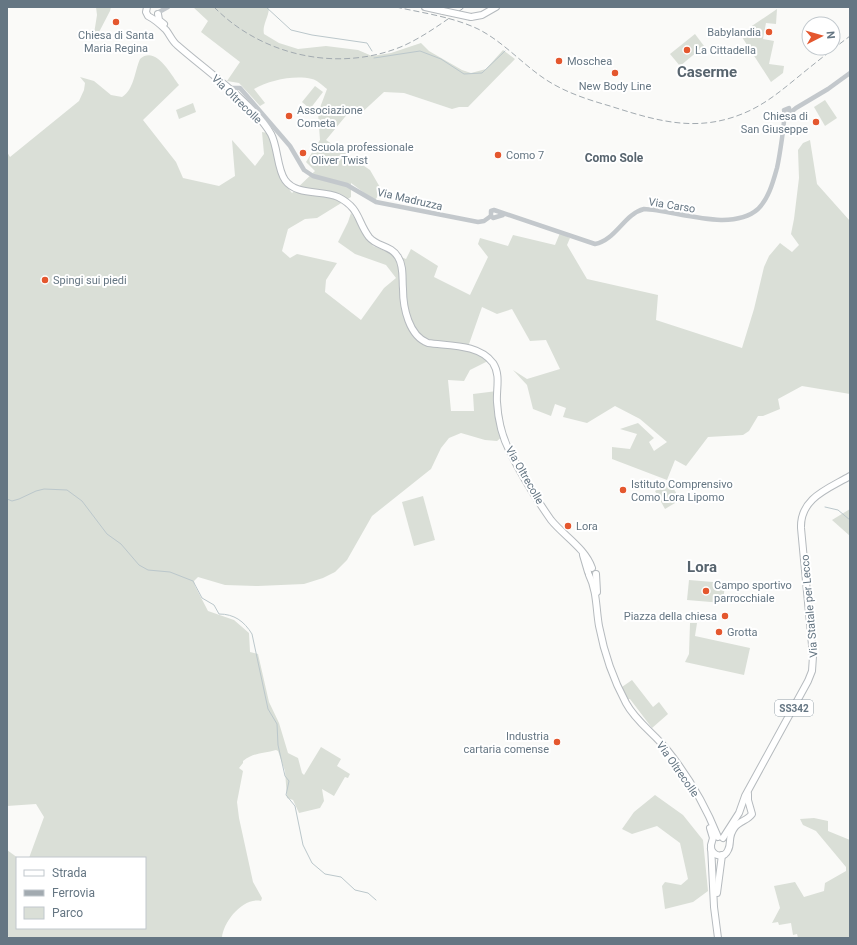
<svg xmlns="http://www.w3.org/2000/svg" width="857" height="945" viewBox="0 0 857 945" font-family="Roboto,sans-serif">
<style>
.green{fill:#dadfd7}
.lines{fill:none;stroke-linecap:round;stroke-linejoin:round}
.stream{stroke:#bbc7cb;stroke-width:1}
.primary-casing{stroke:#b5babe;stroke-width:8}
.tertiary{stroke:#c3c8cc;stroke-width:4.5}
.primary{stroke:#fff;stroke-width:6}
.rail{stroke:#a2aab0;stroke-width:1;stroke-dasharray:6 3;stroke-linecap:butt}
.primary-bridge-casing{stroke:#b5babe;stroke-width:8;stroke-linecap:butt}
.primary-bridge{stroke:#fff;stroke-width:6}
.poi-dot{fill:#e4572e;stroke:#fff;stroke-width:1.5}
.labels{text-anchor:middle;stroke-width:4;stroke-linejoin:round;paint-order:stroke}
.shield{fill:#fff;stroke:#939fa8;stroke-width:1}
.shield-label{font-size:10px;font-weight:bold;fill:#657683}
.poi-label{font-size:11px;fill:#657683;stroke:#fff;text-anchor:start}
.street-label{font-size:11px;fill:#657683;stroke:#fff}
.neighbourhood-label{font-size:12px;font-weight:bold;fill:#57646e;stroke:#fff}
.district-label{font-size:15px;font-weight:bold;fill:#57646e;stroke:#fff}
</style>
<rect width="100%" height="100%" fill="#fafaf8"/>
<g class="green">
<polygon points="96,7 111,7 110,11 97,36 93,40 97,15"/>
<path d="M193 7H267L269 9C268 18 262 26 264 34L279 43 298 49 326 46 358 50 372 56 391 53 421 43 429 51 462 70 471 73 486 69 503 50 515 59 468 107H459L452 109 404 93 384 92 358 116 349 112 326 140 370 170 381 189 375 201 351 183V197L317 218 305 219 288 229 282 251 290 258 297 254 337 263 326 280 325 292 361 320 384 288 396 278 386 265 355 254 338 242 348 222 351 213 373 246 406 259 411 249 438 266 434 277 470 295 488 257 478 244 480 238 508 246 513 235 555 245 560 233 570 238 567 245 587 279 658 295 656 320 742 348 754 309 764 267 769 256 780 243 792 252 799 245 791 234 794 219 799 178 798 150 803 143 810 140 817 184 850 221V394L802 386 778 399 780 409 763 416H758L749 431 743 435 708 437 686 466 675 460 667 480 612 459V447L630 449 637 434 620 429 638 423 654 438 649 442 654 451 667 442 640 419 615 406 587 423 563 417 566 408 555 404 551 416 533 409 527 385 513 370 527 379 560 369 546 340 530 341 512 309 497 314 482 307 468 347 490 360 470 370 464 381 448 380 451 411H474L473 394 497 391 505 430 503 436 497 441 485 440 461 433 449 438 441 448 431 469 372 516 347 560 335 572 323 578 304 584 258 586 225 585 198 577 194 581 195 586 208 611 234 620 249 633 250 652 258 654 269 702 279 723 288 753 298 758 302 773 304 775 321 747 341 759 337 766 350 774 348 778 345 777 334 796 322 789 324 801 320 808 299 813 293 800 287 798 285 771 278 751 276 750C264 754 254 752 243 761V763L239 768 243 771 237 802 239 818 253 882 262 898 261 901C243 897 223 922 222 938H9L7 933V850L18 858 17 928H145V858H29L44 817 36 804 7 806V152L10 157 79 101 84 90 85 83 80 77 94 81 111 95 122 97C134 90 135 70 140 59 156 45 171 75 179 85L143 120 176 162 183 178 219 186 235 176 232 140 255 166 264 154 262 132 268 133 284 183 292 193 315 171 306 162 320 140 318 113 327 89C323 86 317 80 312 79 294 75 270 80 254 89L265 103 260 106 239 83 227 81 240 62 201 32 208 21Z"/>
<polygon points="777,9 776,24 766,23 763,39 774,41 769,64 784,66 783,73 771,82 740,34"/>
<polygon points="695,34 704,46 680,66 670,54"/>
<polygon points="315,86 323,92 310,109 302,102"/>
<polygon points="825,100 837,118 825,126 814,107"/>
<polygon points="193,103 196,112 179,119 176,110"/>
<polygon points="670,482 680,500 665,509 655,491"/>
<polygon points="423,496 435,540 414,546 402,502"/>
<polygon points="850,509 850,536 832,520"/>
<polygon points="689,580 725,583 723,603 687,600"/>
<polygon points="690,623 697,623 695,636 750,648 744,675 685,662 689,654"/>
<polygon points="632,680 653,707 659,702 668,714 652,728 630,699 628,699 622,687"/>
<polygon points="655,795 683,815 703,840 708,891 693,902 665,909 662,886 665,882 681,885 688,879 680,843 657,826 632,834 622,829 634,812"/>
<polygon points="814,818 828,821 828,831 850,840 850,938 798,938 797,934 793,935 791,923 779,925 778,922 772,923 780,908 774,886 795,882 804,897 824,891 825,883 846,871 846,867 816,831 803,825 800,819"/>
</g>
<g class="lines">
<g class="stream">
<polyline points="266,7 291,30 312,35 367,43 372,51"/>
<polyline points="374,58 420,51 441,59 464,74 482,73 505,51"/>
<path d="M7 499 12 501 19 499 36 491 44 489 67 490 82 501 107 534 121 544 139 565 148 570 170 572 193 581 202 598 214 605 219 614C234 614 244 621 252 634L268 709 277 724 278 745 285 776 289 781 286 795 295 806 303 845 312 863 325 874 341 877 355 890 368 893 376 900"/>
<polyline points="825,507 838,510 850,520"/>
</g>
<g class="primary-casing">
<g id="primary">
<path d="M147 7 146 12 148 16C154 19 161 25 166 30 170 35 172 41 177 45 204 69 253 103 271 134 278 147 277 169 285 180 296 196 323 190 338 197 360 208 357 221 369 237 377 247 391 245 398 257 404 266 402 279 403 289 403 308 409 336 428 343 450 346 479 344 493 363 501 375 496 390 497 402 498 419 502 437 510 452 521 474 537 500 551 520 564 536 585 548 592 568"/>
<polyline points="425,7 443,11"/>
<polyline points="158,14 159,20 164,24"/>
<polyline points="471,17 482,15 496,7"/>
<polyline points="583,555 588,572"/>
<polyline points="596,574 597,592"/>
<path d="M589 575C597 591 596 609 599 626 604 652 613 679 626 703 636 722 655 734 668 751 688 776 706 807 718 837"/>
<polyline points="710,828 713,838 711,845 714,907 718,938"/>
<path d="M723 838 739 813 745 796 808 681 812 671 813 656 801 528C800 498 828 489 850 476"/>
<path d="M711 849C714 856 724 859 728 850 732 843 727 837 735 827 740 821 748 820 752 814L748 800V794"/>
<polyline points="717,893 722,855"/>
</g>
</g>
<g class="tertiary">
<polyline points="159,12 168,7"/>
<polyline points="227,88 240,88 290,146 304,170 313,176 347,185 376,202 478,222 484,221 491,216"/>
<polyline points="790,113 796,108 828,89 850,73"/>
<path d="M491 216V211L494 210 595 244C616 240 624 214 644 209 675 210 731 233 758 209 769 198 773 182 777 168 779 159 786 117 784 110L789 108 790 112 787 114 784 121"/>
<polyline points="491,216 493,218 503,215"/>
</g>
<use href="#primary" class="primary"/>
<g class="rail">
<path d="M214 7C262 56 339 73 403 46 425 36 445 21 465 7"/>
<path d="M396 7C423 13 453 17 478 29 504 42 524 66 548 81 567 93 589 100 610 106 660 122 701 134 751 110 769 101 782 90 798 77 815 63 833 49 850 36"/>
</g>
<g class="primary-bridge-casing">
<polyline id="primary-bridge" points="443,11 471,17"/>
</g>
<use href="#primary-bridge" class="primary-bridge"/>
</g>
<g class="poi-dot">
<circle cx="116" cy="22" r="4"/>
<circle cx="769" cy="32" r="4"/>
<circle cx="687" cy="50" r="4"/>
<circle cx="559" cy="61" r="4"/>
<circle cx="615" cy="73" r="4"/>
<circle cx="289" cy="116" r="4"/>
<circle cx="816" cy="122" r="4"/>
<circle cx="303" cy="153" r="4"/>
<circle cx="498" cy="155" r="4"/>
<circle cx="45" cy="280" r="4"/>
<circle cx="623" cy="490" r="4"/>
<circle cx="568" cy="526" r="4"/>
<circle cx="706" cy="591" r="4"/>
<circle cx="725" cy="616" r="4"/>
<circle cx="719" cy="632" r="4"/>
<circle cx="557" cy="742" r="4"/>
</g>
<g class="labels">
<rect class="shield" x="775" y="700" width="38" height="16" rx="3"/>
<g class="shield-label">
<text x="794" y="712">SS342</text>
</g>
<g class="poi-label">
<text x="761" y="36" text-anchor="end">Babylandia</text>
<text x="116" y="39" text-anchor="middle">Chiesa di Santa<tspan x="116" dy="13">Maria Regina</tspan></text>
<text x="695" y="54">La Cittadella</text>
<text x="567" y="65">Moschea</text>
<text x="615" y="90" text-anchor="middle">New Body Line</text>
<text x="297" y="114">Associazione<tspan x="297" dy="13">Cometa</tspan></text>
<text x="808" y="120" text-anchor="end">Chiesa di<tspan x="808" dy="13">San Giuseppe</tspan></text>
<text x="311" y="151">Scuola professionale<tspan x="311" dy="13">Oliver Twist</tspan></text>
<text x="506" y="159">Como 7</text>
<text x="53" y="284">Spingi sui piedi</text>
<text x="631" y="488">Istituto Comprensivo<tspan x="631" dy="13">Como Lora Lipomo</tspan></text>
<text x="576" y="530">Lora</text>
<text x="714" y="589">Campo sportivo<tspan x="714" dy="13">parrocchiale</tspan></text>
<text x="717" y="620" text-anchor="end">Piazza della chiesa</text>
<text x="727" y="636">Grotta</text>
<text x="549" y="740" text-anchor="end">Industria<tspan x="549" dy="13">cartaria comense</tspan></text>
</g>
<g class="street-label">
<text transform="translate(237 99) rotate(44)" y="4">Via Oltrecolle</text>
<text transform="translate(410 199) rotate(13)" y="4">Via Madruzza</text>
<text transform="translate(672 205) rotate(9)" y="4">Via Carso</text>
<text transform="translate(525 475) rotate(60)" y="4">Via Oltrecolle</text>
<text transform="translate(809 606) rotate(-95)" y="4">Via Statale per Lecco</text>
<text transform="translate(678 769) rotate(55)" y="4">Via Oltrecolle</text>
</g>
<g class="neighbourhood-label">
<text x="614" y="162">Como Sole</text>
</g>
<g class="district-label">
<text x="707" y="77">Caserme</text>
<text x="702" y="572">Lora</text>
</g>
</g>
<rect width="857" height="945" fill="none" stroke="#657683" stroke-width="16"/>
<rect x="16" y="857" width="130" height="72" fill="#ffffff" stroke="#c1c8cd"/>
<rect x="24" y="870" width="20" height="6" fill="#ffffff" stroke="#c1c8cd"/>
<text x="52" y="877" font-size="12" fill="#657683">Strada</text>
<rect x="24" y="890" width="20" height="6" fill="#a2aab0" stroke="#c1c8cd"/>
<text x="52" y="897" font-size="12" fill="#657683">Ferrovia</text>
<rect x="24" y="907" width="20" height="12" fill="#dadfd7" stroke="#c1c8cd"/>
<text x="52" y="917" font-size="12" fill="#657683">Parco</text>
<g transform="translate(821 36) rotate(84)"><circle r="19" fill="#ffffff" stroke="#c1c8cd"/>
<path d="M0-3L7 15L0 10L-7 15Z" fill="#e4572e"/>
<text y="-6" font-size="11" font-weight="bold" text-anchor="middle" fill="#657683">N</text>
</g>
</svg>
